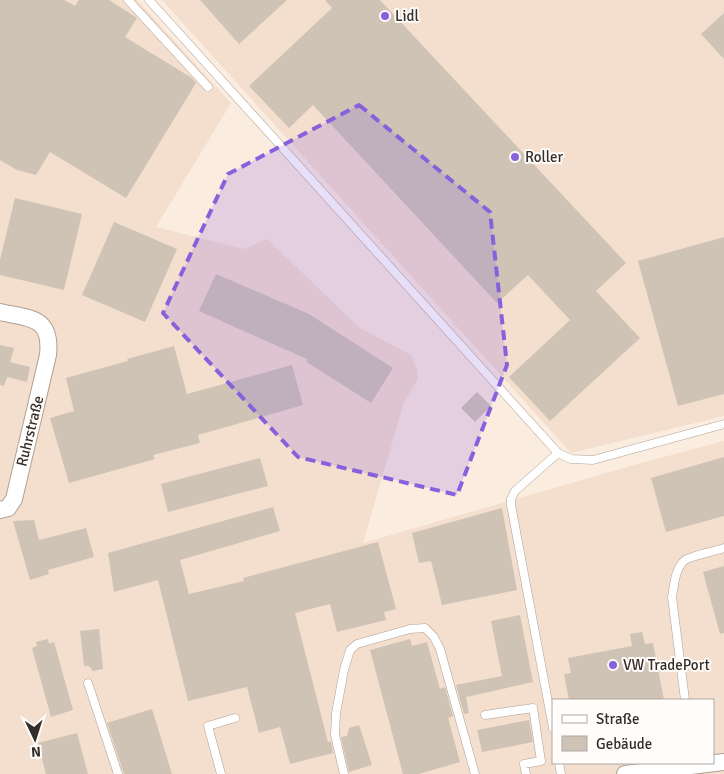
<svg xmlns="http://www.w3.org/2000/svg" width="724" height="774" viewBox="0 0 724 774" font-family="Signika,sans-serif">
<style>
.built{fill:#f4dece;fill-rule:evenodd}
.building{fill:#cfc3b5}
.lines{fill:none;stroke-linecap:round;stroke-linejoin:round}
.service-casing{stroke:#afa195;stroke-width:9}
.minor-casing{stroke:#afa195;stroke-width:18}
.service{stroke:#fff;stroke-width:8}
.minor{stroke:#fff;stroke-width:16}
.marked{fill:#8761dc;fill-opacity:0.2;stroke:#8761dc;stroke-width:4;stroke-dasharray:10 6;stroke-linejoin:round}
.poi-dot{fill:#8761dc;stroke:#fffcf9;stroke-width:2}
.labels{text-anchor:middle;stroke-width:4;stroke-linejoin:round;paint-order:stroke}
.poi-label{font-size:15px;fill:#342e2a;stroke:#fffcf9;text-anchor:start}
.street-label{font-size:15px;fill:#342e2a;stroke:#fffcf9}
</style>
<rect width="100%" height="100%" fill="#fbece0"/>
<g class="built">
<path d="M0 0H137L231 103 156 227 244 249 267 239 360 328 411 355 417 370 418 379 404 402 363 543 634 465 724 441V774H0ZM553 700H713V763H553Z"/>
<polygon points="162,0 724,0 724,416 571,453"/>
</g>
<g class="building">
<polygon points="0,0 64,0 75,6 79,0 109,0 137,18 125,37 192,78 196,83 126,198 50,152 36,175 17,170 0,160"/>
<polygon points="200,0 287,0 239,44"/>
<polygon points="325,0 380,0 626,263 596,291 640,338 550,421 509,377 570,320 528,275 497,303 313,105 289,128 249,86 332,8"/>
<polygon points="724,13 724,59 701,34"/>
<polygon points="15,198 82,214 64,290 0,275 0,260"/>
<polygon points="114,222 177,249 145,322 82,295"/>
<polygon points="724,237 724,394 678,406 638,261"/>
<polygon points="216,274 309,314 393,368 371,403 305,361 309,360 199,311"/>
<polygon points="0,345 14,348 10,362 30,367 27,382 7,377 4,386 0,385"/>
<polygon points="174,346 187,394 292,365 303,405 198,435 200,443 153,455 155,459 69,483 50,418 74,411 66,378 128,361 127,359"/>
<polygon points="477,392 491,406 475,422 461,408"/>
<polygon points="724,457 724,516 666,532 651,478"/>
<polygon points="260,458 268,486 168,512 161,484"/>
<polygon points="273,507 280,531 180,560 189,594 244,581 243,578 378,542 396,609 384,612 386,620 337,632 330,604 295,613 328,742 331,741 333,753 290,764 280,727 259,733 247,687 188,701 158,580 114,592 108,553"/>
<polygon points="502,508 517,590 442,605 431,561 419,563 412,533"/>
<polygon points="34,520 39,540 86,528 94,557 48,570 49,574 30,580 13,521"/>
<polygon points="724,566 724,633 720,634 703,572"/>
<polygon points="520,615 533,682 466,697 469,713 464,714 456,685 502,676 491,621"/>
<polygon points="99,629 103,669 93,671 89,666 84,666 80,631"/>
<polygon points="642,632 645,644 653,643 664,700 569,700 564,674 571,673 568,658 632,646 630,634"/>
<polygon points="48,639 49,644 54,642 73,710 51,717 32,648 37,646 36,642"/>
<polygon points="410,639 412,646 427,642 440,689 445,687 453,716 448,718 460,762 419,774 403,774 370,650"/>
<polygon points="152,709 172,774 124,774 107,723"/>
<polygon points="529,720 533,742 482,752 477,730"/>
<polygon points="359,725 372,765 349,772 341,737 347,736 349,728"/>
<polygon points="77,733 88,774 46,774 38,743"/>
</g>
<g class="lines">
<g class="service-casing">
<g id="service">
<polyline points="128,0 208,87"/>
<polyline points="149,0 558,453 571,459 593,460 724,424"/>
<polyline points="88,683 118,774"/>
<path d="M685 700 672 597C674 586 675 568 685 560 691 556 716 551 724 548"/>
<polyline points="485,715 533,708 541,761 524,764 526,774"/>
<polyline points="553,728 511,505 511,499 515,491 558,453"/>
<polyline points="559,763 561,774"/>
<polyline points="221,774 208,726 235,718"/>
<polyline points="344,774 335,735 336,713 344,670 350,650 357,644 410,629 425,628 434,637 440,649 475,774"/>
</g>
</g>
<g class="minor-casing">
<g id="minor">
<path d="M0 312C30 319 52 316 48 355L14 499 8 508 0 510"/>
<polyline points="625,774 724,762"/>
</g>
</g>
<use href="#service" class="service"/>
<use href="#minor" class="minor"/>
</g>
<path class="marked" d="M359 105 490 212 507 365 457 495 298 457 163 313 228 174Z"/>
<g class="poi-dot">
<circle cx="385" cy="16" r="5"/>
<circle cx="515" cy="157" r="5"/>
<circle cx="613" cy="665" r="5"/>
</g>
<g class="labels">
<g class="poi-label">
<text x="395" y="21">Lidl</text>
<text x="525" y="162">Roller</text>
<text x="623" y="670">VW TradePort</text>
</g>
<g class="street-label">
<text transform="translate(30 431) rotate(-76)" y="5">Ruhrstraße</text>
</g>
</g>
<rect x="552" y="699" width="162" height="65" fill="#fffcf9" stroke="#aeaaa6"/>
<rect x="562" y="715" width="25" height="8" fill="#ffffff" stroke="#aeaaa6"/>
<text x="596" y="724" font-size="15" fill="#342e2a">Straße</text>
<rect x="562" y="736" width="25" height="15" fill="#cfc3b5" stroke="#aeaaa6"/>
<text x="596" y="749" font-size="15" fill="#342e2a">Gebäude</text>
<g transform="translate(35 739) rotate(176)" stroke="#fffcf9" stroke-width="4" paint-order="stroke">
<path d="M0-4L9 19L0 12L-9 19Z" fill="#342e2a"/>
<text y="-8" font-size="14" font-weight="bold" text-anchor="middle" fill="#342e2a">N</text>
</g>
</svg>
